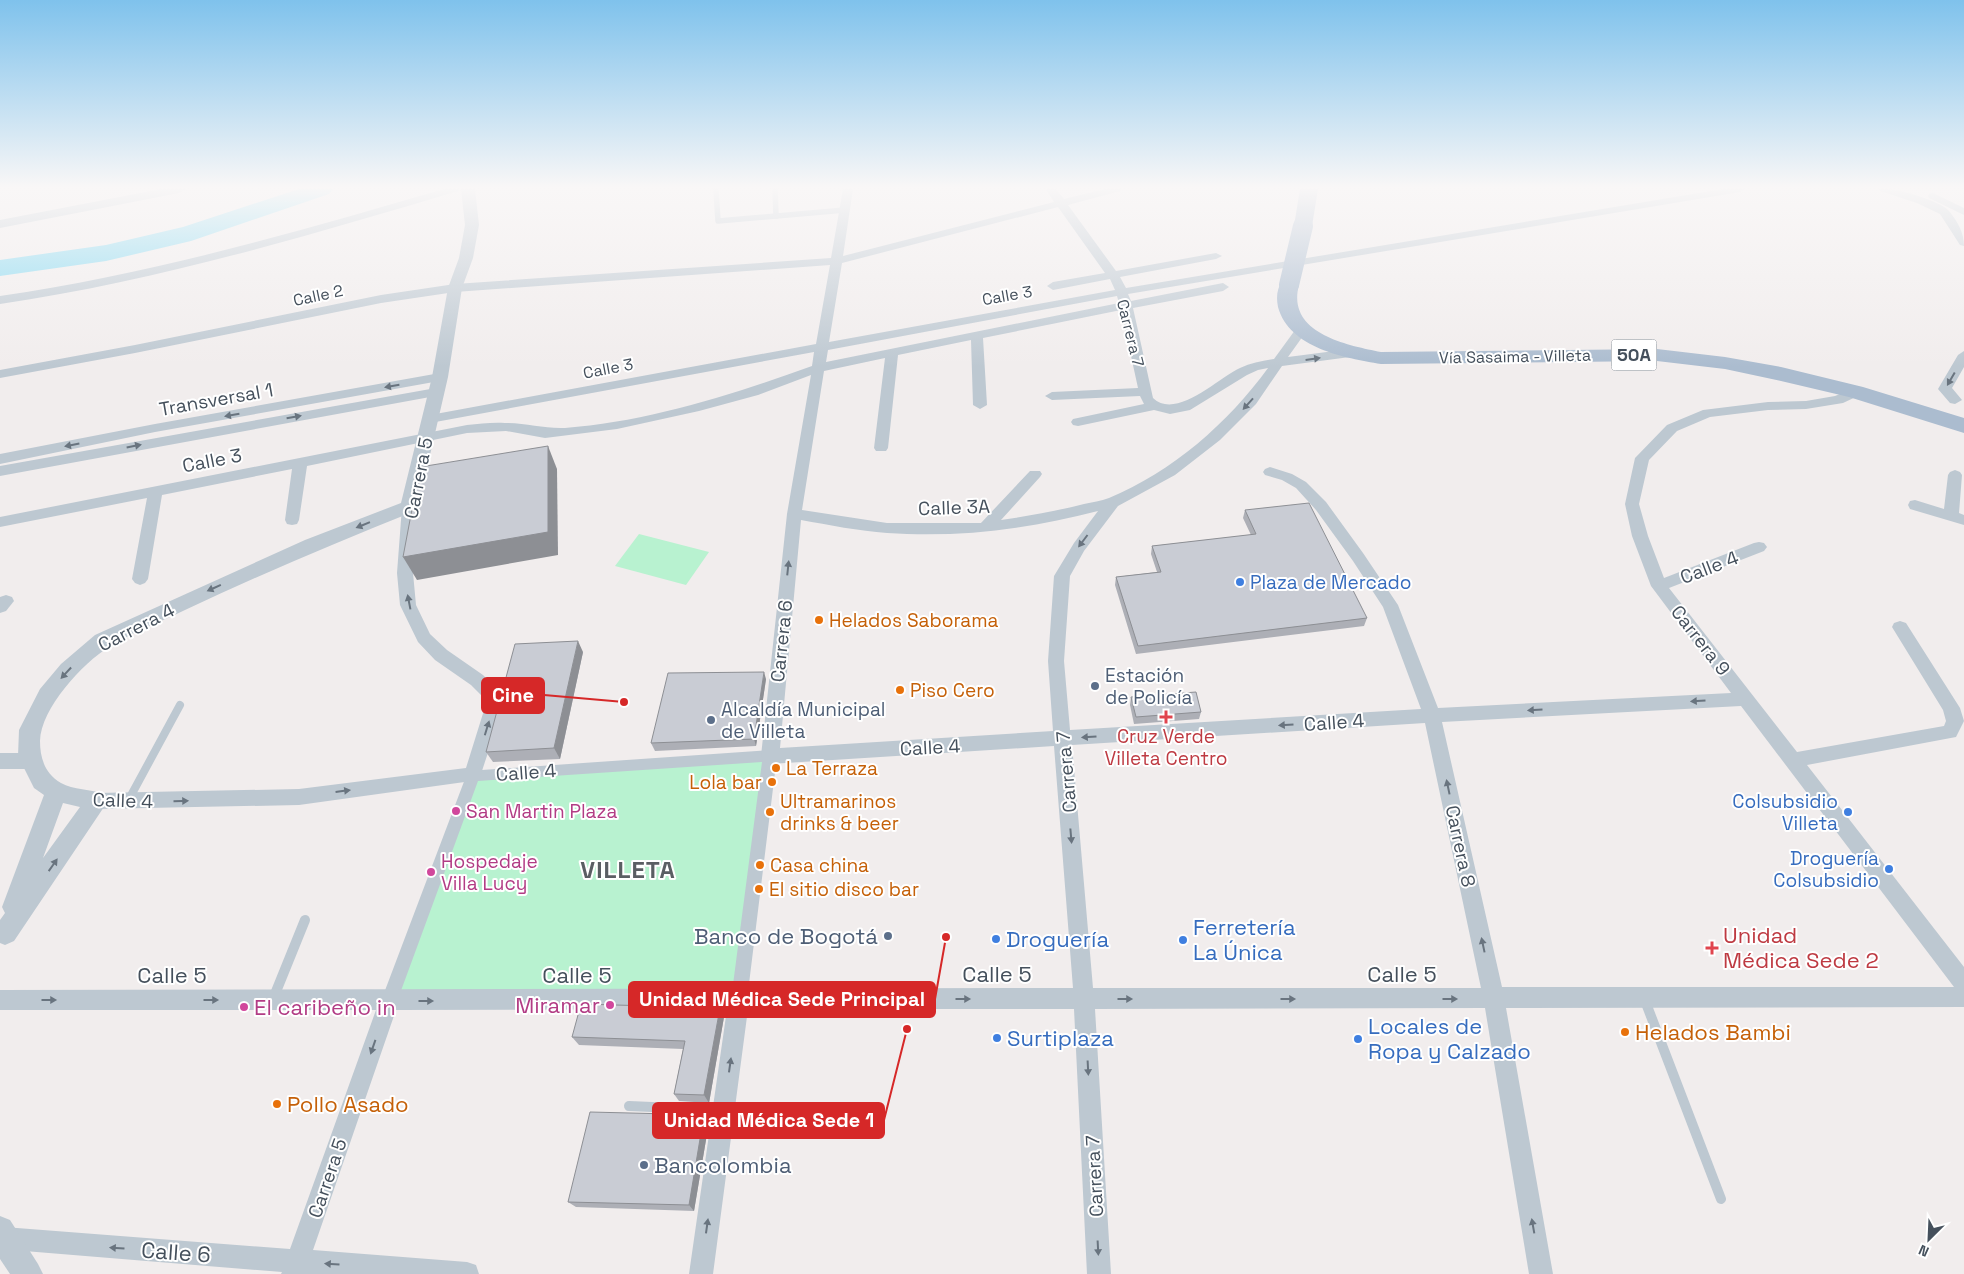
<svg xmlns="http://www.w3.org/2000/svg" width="1964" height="1274" viewBox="0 0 1964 1274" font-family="'Space Grotesk',sans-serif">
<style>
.green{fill:#b8f2d0}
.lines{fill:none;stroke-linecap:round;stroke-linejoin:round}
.river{fill:#82d8f1;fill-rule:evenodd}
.service-far2{stroke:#bdc8d1;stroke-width:5.5}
.service-far1{stroke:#bdc8d1;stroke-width:8}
.service{stroke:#bdc8d1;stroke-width:10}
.pedestrian{fill:#bdc8d1;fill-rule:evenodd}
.minor{fill:#bdc8d1;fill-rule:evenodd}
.tertiary{fill:#bdc8d1;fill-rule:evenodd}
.primary{fill:#abbccf;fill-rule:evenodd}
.primary-bridge{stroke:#abbccf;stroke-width:20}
.wall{fill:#adafb6}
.shaded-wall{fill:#8d8f94}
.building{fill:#c9ccd4;stroke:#8d8f94}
.oneway{fill:#69747f}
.shop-dot{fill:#3f7fe0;stroke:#fff;stroke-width:2}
.food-dot{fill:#e8710a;stroke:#fff;stroke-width:2}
.service-dot{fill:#5c6f8a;stroke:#fff;stroke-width:2}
.health-dot{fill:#e0444e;stroke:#fff;stroke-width:2}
.hotel-dot{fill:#d1479c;stroke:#fff;stroke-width:2}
.labels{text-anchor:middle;stroke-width:4;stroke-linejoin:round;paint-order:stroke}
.far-street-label{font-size:16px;fill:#45505c;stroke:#fff}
.shield{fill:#fff;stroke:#7d848d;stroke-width:1}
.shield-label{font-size:18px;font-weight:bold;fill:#45505c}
.street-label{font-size:19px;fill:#45505c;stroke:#fff}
.shop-label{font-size:19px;fill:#366cbe;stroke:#fff;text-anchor:end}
.food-label{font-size:19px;fill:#c56008;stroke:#fff;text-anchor:start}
.service-label{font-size:19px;fill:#4e5e75;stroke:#fff;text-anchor:start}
.health-label{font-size:19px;fill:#be3a42;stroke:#fff}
.hotel-label{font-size:19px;fill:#b23c85;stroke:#fff;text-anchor:start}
.near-shop-label{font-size:22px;fill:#366cbe;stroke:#fff;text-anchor:start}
.near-health-label{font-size:22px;fill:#be3a42;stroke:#fff;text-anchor:start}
.near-service-label{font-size:22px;fill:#4e5e75;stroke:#fff;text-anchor:end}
.near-street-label{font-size:22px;fill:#45505c;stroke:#fff}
.near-hotel-label{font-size:22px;fill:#b23c85;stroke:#fff;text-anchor:end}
.near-food-label{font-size:22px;fill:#c56008;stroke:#fff;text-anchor:start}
.district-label{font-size:24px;font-weight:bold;letter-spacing:1px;fill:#5a5e63;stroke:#fff}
.leader{fill:none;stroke:#d62828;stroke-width:2}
.callout-dot{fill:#d62828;stroke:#fff;stroke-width:2}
.callout{fill:#d62828;stroke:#d62828;stroke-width:2}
.callout-label{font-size:20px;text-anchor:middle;font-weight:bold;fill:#fff}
</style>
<rect width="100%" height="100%" fill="#f1eded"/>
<g class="green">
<polygon points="639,534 709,552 686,585 615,566"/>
<polygon points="770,756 739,1000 389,1001 473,775"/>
</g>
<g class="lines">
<polygon class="river" points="299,189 333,189 329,194 191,241 106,261 0,276 0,260 106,245 183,227"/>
<g class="service-far2">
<polyline points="716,189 718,221 845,210"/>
<polyline points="775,189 776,216"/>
</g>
<polyline class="service-far1" points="128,801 180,705"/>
<g class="service">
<polyline points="1644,998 1721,1199"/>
<polyline points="273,999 305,920"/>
<polyline points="629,1106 721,1110"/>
</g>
<polygon class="pedestrian" points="770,750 775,752 777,756 747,1000 745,1006 739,1008 733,1006 731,1000 762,762 478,781 395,1007 389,1009 383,1007 381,1001 468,771"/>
<g class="minor">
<path d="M444 189H459L458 191C307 236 156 281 0 304V296C152 274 297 232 444 189Z"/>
<path d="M843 189H853L843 256 1054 202 1046 189H1056L1064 199 1105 189H1121L1120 191 1068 205 1116 271 1216 253 1222 256 1216 259 1120 277 1126 288 1723 189H1745L1740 192 1128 294 1131 301 1223 283 1229 287 1223 291 1133 308 1153 398C1176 420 1217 379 1240 368 1251 363 1262 361 1274 359L1298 326H1306L1308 329 1288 357 1350 349 1356 353 1350 357 1282 366 1256 404 1220 440 1175 475 1118 506 1084 551 1070 576 1064 661 1070 730 1421 709 1383 607 1353 561 1316 510 1296 488 1282 480 1265 475 1263 472 1265 469 1270 467 1292 474 1306 482 1326 502 1363 553 1398 605 1438 708 1731 693 1651 586 1632 536 1625 504 1635 458 1667 425 1703 410 1768 402 1806 401 1835 396 1855 388 1860 389 1862 392 1860 395 1843 403 1806 409 1768 410 1710 417 1677 431 1649 460 1639 504 1648 536 1664 578 1754 543 1759 542 1764 543 1767 547 1764 551 1669 588 1797 752 1944 726 1946 721 1943 710 1892 627 1894 623 1900 621 1906 623 1960 708 1964 721 1956 737 1807 765 1964 967V1007L1506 1008 1553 1274H1529L1485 1008 1095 1009 1111 1274H1087L1074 1009H748L713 1274H689L727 1009 396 1010 313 1250 467 1262 476 1265 479 1274H281L282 1272 0 1249V1229L4 1227 290 1249 376 1010H0V990L1073 988 1054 746 770 764 764 761 761 756 787 514 811 375 758 395 699 411 617 429 545 438 506 431 467 433 307 466 299 520 297 524 292 525 287 524 285 520 292 469 162 495 148 579 145 583 140 585 135 583 132 579 147 498 0 527V517L467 425C480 424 492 422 505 423 526 423 545 429 565 428 648 422 735 394 812 366L814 352 430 423 425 422 423 419 425 416 430 415 816 344 830 265 455 292 381 303 135 353 0 378V370L135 345 381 295 455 284 831 258ZM1058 207 1105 273 1053 282 1047 286 1053 290 1110 279 1115 290 829 342 842 263ZM1117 296 1119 303 826 362 828 350ZM1121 310 1138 388 1052 392 1045 396 1052 400 1140 396 1144 404 1073 419 1071 422 1073 425 1078 426 1154 410 1170 414 1190 410 1247 375 1258 370 1268 368C1227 424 1173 471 1109 498 1101 501 1092 502 1084 504 1056 511 1029 516 1001 520L1040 477 1042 474 1040 471H1030L981 523H887L802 510 824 371 885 358 874 448 876 451H886L888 448 898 355 971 340 973 405 980 409 987 405 983 338ZM1098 511 1074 543 1054 576 1048 661 1053 731 780 748 801 520C829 525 859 531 887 533 960 538 1028 529 1098 511ZM1741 706 1954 987H1502L1442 722ZM1425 723 1481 988H1093L1072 745Z"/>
<path d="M1879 189C1893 187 1939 200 1949 211 1958 222 1964 233 1964 246L1960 245 1940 214 1917 203 1880 191Z"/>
<polygon points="1933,193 1964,208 1964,215 1929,198 1928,196 1929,194"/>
<polygon points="1964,351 1964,367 1952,388 1962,400 1955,404 1950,403 1938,389 1958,355"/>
<polygon points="440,373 445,374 447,377 445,380 155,432 0,464 0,454 155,424"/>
<polygon points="436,388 441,389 443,392 441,395 0,476 0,466"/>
<polygon points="1955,470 1960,472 1962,475 1959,513 1964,515 1964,525 1910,509 1908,505 1910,501 1915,500 1944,509 1948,475 1950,472"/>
<polygon points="409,502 414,503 416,507 413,573 416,605 430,634 447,650 483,675 496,688 503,707 479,780 299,805 97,809 91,807 88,801 91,795 97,793 299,789 466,768 485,707 482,696 471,685 435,660 418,642 400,605 397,573 402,507 404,503"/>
<polygon points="6,595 12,597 14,601 6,611 0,613 0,597"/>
<polygon points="0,753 31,753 37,756 40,761 37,766 31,769 0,769"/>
</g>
<g class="tertiary">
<polygon points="161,189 186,189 179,193 0,228 0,220"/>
<path d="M461 189H475L479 225 473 258 462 288 448 377 418 507 415 511C338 542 261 574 185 610 160 622 133 632 110 646 82 664 41 708 40 741 40 758 45 774 61 783 73 790 91 789 105 794L108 801 14 941 5 945 0 943V920L5 913 2 907 44 795 34 788 18 756 19 730 40 689 61 664 95 635 305 540 401 503 432 377 448 288 459 258 465 225ZM63 803 80 807 43 858Z"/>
<polygon points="0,1216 10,1220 38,1264 43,1274 10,1274 0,1259"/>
</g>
<g class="primary">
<polygon points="1300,189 1318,189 1312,226 1309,230 1303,231 1297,230 1294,226"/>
<path d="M1289 279 1296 281 1299 285C1286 333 1346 345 1381 352L1657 349 1725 357 1781 367 1863 387 1964 418V433L1849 397 1781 381 1725 369 1657 361 1381 364C1345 358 1289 348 1278 307 1276 297 1277 289 1282 281Z"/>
</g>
<polyline class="primary-bridge" points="1289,285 1303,226"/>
</g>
<g class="wall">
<polygon points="1245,510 1367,618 1364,626 1136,654 1115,585 1116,577 1157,572 1151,554 1152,546 1251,535 1243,518"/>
<polygon points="583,652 560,759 493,762 486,752"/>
<polygon points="766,679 756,746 655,751 651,743"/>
<polygon points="1131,697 1201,712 1199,719 1134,724 1130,705"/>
<polygon points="720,1008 724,1017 709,1103 679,1101 674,1094 683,1049 579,1045 572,1037"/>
<polygon points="707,1116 706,1118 709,1122 694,1211 576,1207 568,1202"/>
</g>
<g class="shaded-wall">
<polygon points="548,446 557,469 558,555 417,580 403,557"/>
<polygon points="578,641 583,652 560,759 554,748"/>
<polygon points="764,672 766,679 756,746 754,739"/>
<polygon points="720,1008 724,1017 709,1103 704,1095"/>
<polygon points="702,1109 707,1116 706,1118 709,1122 694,1211 689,1205"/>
</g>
<g class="building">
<polygon points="548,446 548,532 403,557 420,467"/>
<polygon points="1309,503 1367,618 1138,646 1116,577 1161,572 1152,546 1256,534 1245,510"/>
<polygon points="578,641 554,748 486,752 515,644"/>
<polygon points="764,672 754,739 651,743 668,673"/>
<polygon points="1196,692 1201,712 1136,717 1131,697"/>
<polygon points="581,1004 720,1008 704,1095 674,1094 685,1041 572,1037"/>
<polygon points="671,1108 702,1109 701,1115 704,1115 689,1205 568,1202 590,1112 670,1114"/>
</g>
<defs><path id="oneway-solid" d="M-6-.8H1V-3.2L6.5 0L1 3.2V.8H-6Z" transform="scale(1.25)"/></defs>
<g class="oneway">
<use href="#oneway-solid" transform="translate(1313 359) rotate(-8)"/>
<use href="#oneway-solid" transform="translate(1951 379) rotate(120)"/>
<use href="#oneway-solid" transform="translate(392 386) rotate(170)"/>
<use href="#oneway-solid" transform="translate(1248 404) rotate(132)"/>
<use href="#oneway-solid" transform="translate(232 415) rotate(170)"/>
<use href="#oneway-solid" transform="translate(294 417) rotate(-10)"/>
<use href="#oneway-solid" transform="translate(72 445) rotate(169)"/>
<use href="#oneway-solid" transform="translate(134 446) rotate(-11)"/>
<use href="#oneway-solid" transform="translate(363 525) rotate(158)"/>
<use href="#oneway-solid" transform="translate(1083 541) rotate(127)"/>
<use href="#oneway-solid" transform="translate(788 568) rotate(-84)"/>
<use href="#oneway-solid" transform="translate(214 588) rotate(156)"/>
<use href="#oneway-solid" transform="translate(409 602) rotate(-101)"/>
<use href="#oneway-solid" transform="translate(66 673) rotate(133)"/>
<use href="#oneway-solid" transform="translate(1698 701) rotate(177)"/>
<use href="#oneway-solid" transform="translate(1535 710) rotate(177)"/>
<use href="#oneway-solid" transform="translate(1286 725) rotate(176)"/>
<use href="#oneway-solid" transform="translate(487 728) rotate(-73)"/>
<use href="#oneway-solid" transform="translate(1089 737) rotate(176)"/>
<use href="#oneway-solid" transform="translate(1448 787) rotate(-102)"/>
<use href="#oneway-solid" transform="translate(343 791) rotate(-7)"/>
<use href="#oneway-solid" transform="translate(181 801) rotate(-2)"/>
<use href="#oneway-solid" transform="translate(1071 836) rotate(85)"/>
<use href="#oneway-solid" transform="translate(53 865) rotate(-55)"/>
<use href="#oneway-solid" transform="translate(1483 945) rotate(-102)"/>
<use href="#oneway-solid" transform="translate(963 999)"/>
<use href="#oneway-solid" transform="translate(1125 999)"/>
<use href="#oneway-solid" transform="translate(1288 999)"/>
<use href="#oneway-solid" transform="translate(1450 999)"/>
<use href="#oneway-solid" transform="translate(49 1000)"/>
<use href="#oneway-solid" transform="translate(211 1000)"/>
<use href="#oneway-solid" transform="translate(426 1001)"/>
<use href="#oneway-solid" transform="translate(373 1047) rotate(109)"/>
<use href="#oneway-solid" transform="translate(730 1065) rotate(-82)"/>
<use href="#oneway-solid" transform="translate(1088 1068) rotate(87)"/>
<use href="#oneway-solid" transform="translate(707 1226) rotate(-82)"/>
<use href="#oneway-solid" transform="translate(1533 1226) rotate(-100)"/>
<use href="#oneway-solid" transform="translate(117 1248) rotate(-176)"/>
<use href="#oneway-solid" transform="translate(1098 1248) rotate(87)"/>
<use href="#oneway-solid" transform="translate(332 1264) rotate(-176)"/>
</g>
<linearGradient id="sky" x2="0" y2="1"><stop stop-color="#7fc2ec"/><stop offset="0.51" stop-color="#f9f7f7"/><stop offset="1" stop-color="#f9f7f7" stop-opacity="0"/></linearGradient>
<rect width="1964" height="367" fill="url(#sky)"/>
<g class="shop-dot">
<circle cx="1240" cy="582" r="5"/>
<circle cx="1848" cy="812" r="5"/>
<circle cx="1889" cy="869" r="5"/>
<circle cx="996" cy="939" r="5"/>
<circle cx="1183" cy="940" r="5"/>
<circle cx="997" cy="1038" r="5"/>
<circle cx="1358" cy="1039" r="5"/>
</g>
<g class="food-dot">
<circle cx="819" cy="620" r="5"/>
<circle cx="900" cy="690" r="5"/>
<circle cx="776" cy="768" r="5"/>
<circle cx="772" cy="782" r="5"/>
<circle cx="770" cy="812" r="5"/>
<circle cx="760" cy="865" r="5"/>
<circle cx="759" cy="889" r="5"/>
<circle cx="1625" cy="1032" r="5"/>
<circle cx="277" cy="1104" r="5"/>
</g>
<g class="service-dot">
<circle cx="1095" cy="686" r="5"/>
<circle cx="711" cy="720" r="5"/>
<circle cx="888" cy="936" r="5"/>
<circle cx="644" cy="1165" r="5"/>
</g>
<g class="health-dot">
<path d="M1163.5 709.5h5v5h5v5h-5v5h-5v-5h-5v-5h5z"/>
<path d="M1709.5 940.5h5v5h5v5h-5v5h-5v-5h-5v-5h5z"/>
</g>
<g class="hotel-dot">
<circle cx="456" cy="811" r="5"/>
<circle cx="431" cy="872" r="5"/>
<circle cx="610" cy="1005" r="5"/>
<circle cx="244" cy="1007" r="5"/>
</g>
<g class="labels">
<g class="far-street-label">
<text transform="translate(318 295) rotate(-12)" y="6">Calle 2</text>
<text transform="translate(1007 295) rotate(-10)" y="6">Calle 3</text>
<text transform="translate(1131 333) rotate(76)" y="6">Carrera 7</text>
<text transform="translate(1515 356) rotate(-1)" y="6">Vía Sasaima - Villeta</text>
<text transform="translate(608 368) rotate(-11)" y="6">Calle 3</text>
</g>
<rect class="shield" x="1611.5" y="339.5" width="45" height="31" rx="4"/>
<g class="shield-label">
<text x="1634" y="361">50A</text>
</g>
<g class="street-label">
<text transform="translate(216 399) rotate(-10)" y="7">Transversal 1</text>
<text transform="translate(212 460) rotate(-11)" y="7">Calle 3</text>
<text transform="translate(418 478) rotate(-79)" y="7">Carrera 5</text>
<text transform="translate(954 507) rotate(-2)" y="7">Calle 3A</text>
<text transform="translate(1709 567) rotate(-21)" y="7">Calle 4</text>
<text transform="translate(136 627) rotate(-27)" y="7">Carrera 4</text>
<text transform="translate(1701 640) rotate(52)" y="7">Carrera 9</text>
<text transform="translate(781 641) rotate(-84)" y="7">Carrera 6</text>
<text transform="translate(1334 722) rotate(-4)" y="7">Calle 4</text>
<text transform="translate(930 747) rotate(-3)" y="7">Calle 4</text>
<text transform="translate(526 772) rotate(-4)" y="7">Calle 4</text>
<text transform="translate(1066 772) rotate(-95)" y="7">Carrera 7</text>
<text transform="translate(123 800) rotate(2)" y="7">Calle 4</text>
<text transform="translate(1461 846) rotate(78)" y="7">Carrera 8</text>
<text transform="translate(1094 1176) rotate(-93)" y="7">Carrera 7</text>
<text transform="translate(327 1178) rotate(-71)" y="7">Carrera 5</text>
</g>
<g class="shop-label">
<text x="1250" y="589" text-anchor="start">Plaza de Mercado</text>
<text x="1838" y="808">Colsubsidio<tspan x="1838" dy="22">Villeta</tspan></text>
<text x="1879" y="865">Droguería<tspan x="1879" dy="22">Colsubsidio</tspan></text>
</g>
<g class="food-label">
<text x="829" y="627">Helados Saborama</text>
<text x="910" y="697">Piso Cero</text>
<text x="786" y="775">La Terraza</text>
<text x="762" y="789" text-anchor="end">Lola bar</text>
<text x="780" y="808">Ultramarinos<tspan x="780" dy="22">drinks &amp; beer</tspan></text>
<text x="770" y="872">Casa china</text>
<text x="769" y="896">El sitio disco bar</text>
</g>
<g class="service-label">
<text x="1105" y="682">Estación<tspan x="1105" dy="22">de Policía</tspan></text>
<text x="721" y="716">Alcaldía Municipal<tspan x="721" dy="22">de Villeta</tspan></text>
</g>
<g class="health-label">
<text x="1166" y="743">Cruz Verde<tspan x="1166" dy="22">Villeta Centro</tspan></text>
</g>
<g class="hotel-label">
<text x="466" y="818">San Martin Plaza</text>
<text x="441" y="868">Hospedaje<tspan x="441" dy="22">Villa Lucy</tspan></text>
</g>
<g class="near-shop-label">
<text x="1193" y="935">Ferretería<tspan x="1193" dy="25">La Única</tspan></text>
<text x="1006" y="947">Droguería</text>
<text x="1368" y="1034">Locales de<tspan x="1368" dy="25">Ropa y Calzado</tspan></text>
<text x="1007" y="1046">Surtiplaza</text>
</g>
<g class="near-health-label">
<text x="1723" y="943">Unidad<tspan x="1723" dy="25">Médica Sede 2</tspan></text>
</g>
<g class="near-service-label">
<text x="878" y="944">Banco de Bogotá</text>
<text x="654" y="1173" text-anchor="start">Bancolombia</text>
</g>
<g class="near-street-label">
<text x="997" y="982">Calle 5</text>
<text x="1402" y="982">Calle 5</text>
<text x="172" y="983">Calle 5</text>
<text x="577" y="983">Calle 5</text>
<text transform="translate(176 1252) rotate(4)" y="8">Calle 6</text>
</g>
<g class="near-hotel-label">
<text x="600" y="1013">Miramar</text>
<text x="254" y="1015" text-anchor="start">El caribeño in</text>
</g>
<g class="near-food-label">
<text x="1635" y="1040">Helados Bambi</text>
<text x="287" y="1112">Pollo Asado</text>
</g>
<g class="district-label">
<text x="628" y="878">VILLETA</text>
</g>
</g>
<path class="leader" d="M624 702L544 695M946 937L935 999M907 1029L884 1120"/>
<g class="callout-dot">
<circle cx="624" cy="702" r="5"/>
<circle cx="946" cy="937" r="5"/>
<circle cx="907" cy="1029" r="5"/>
</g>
<g class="callout">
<rect x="482" y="678" width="62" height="35" rx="5"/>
<rect x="629" y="982" width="306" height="35" rx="5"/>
<rect x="653" y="1103" width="231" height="35" rx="5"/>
</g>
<g class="callout-label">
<text x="513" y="702">Cine</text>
<text x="782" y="1006">Unidad Médica Sede Principal</text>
<text x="769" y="1127">Unidad Médica Sede 1</text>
</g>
<g transform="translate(1929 1239) rotate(204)" stroke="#ffffff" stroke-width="4" paint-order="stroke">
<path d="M0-4L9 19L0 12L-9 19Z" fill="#45505c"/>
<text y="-8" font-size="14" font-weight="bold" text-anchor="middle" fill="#45505c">N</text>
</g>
</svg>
